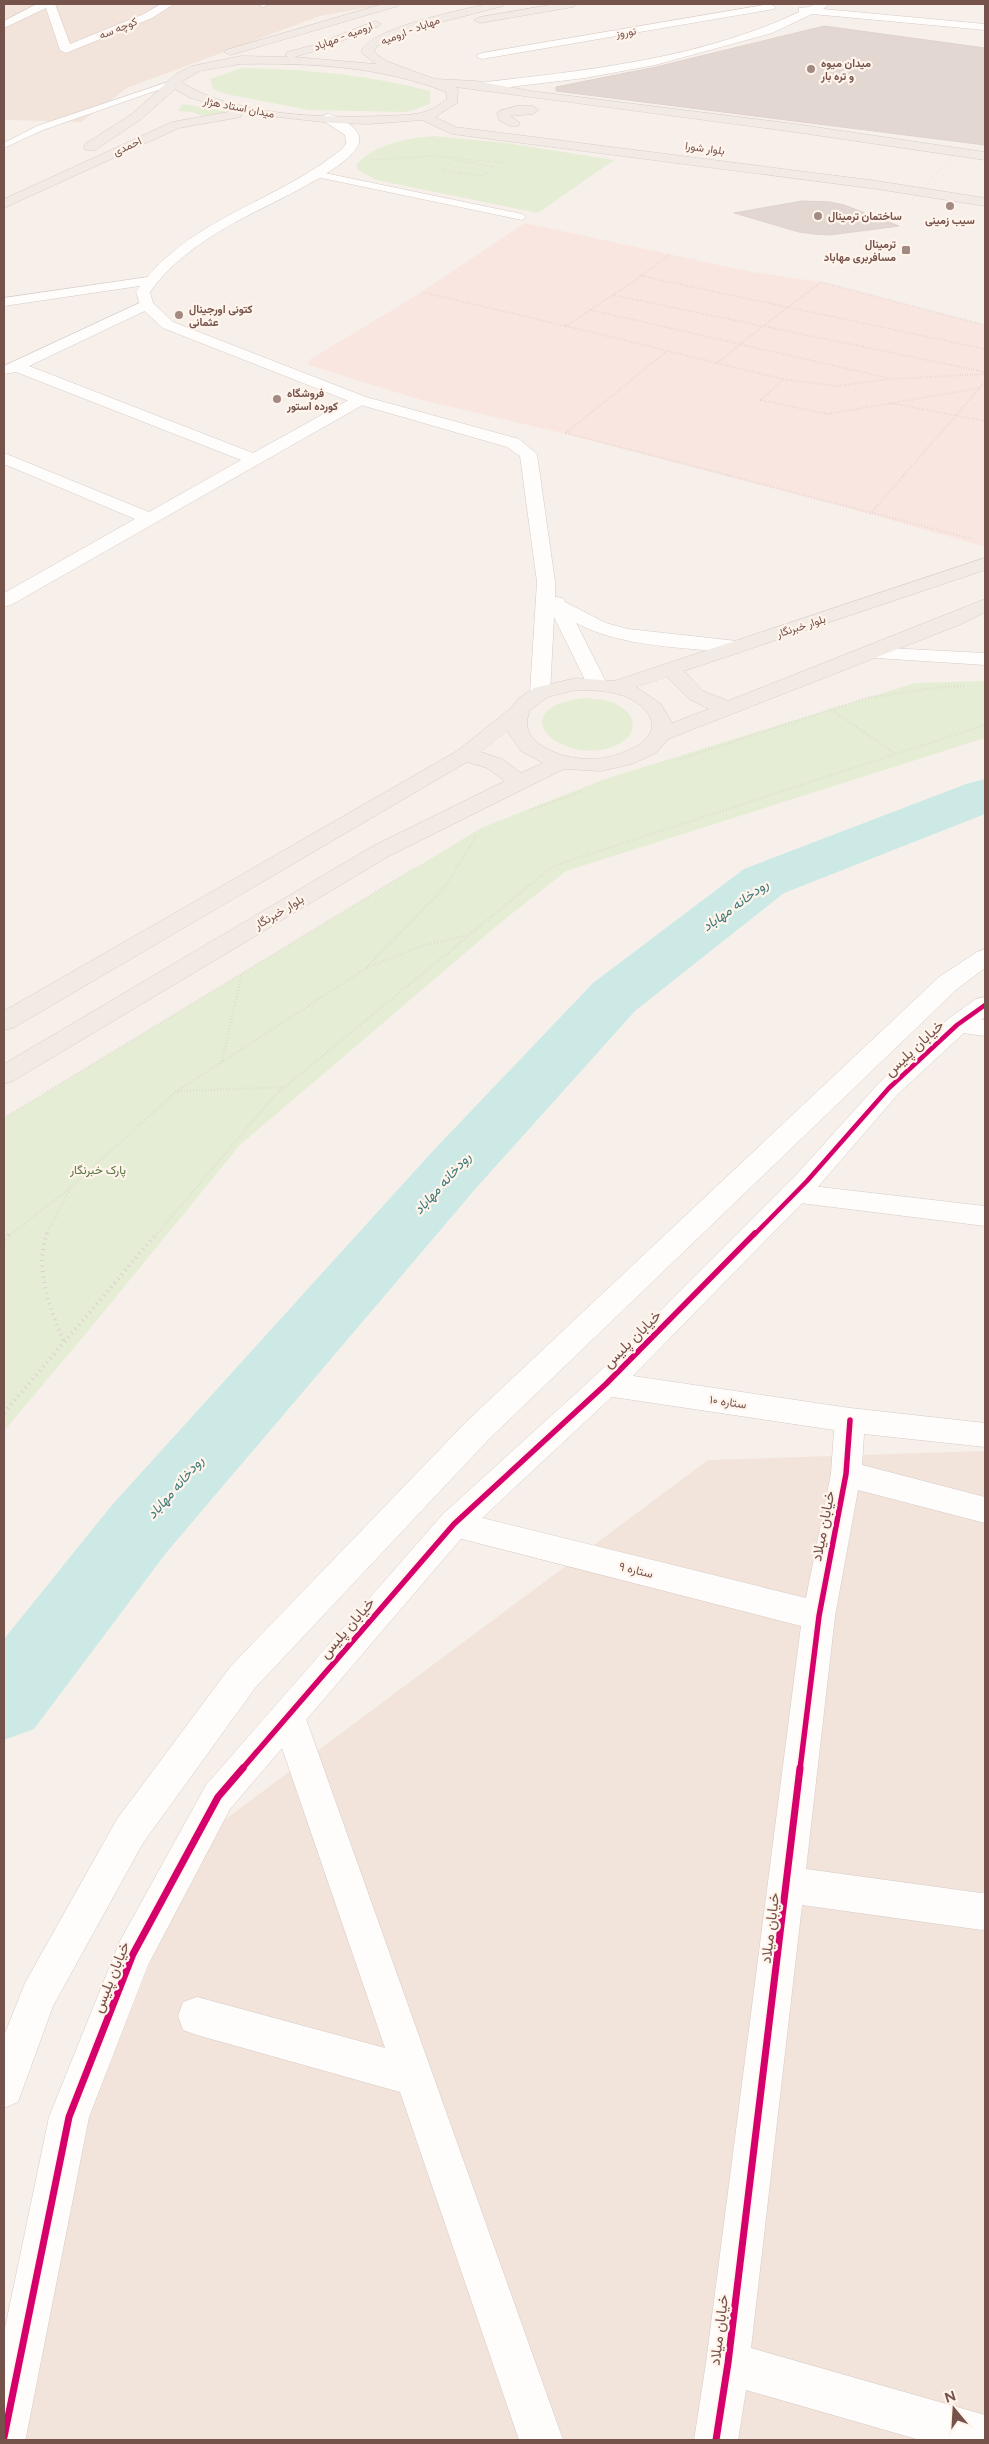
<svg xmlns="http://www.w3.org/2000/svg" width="989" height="2444" viewBox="0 0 989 2444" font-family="Figtree,Vazirmatn,sans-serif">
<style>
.residential{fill:#f2e4da}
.commercial{fill:#fae6e0}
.green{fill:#e6edd5}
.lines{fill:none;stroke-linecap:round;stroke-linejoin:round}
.river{fill:#cce9e6;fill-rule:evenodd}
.building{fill:#e3d7d1;stroke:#e0d2cc}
.lane-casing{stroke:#d6cbc7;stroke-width:1}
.street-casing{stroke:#d6cbc7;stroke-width:1}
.secondary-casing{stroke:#d6cbc6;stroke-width:1}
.primary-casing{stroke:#d8cdc9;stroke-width:1}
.path-far3{stroke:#dad0ce;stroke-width:1;stroke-dasharray:0.5 2;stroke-linecap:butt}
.path-far2{stroke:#dad0ce;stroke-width:2;stroke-dasharray:0.5 2;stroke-linecap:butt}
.path-far1{stroke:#dad0ce;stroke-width:2.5;stroke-dasharray:0.5 2.5;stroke-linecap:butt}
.path{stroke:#dad0ce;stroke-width:4;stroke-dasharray:1 4.5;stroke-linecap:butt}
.lane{fill:#fefdfc;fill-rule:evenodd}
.street{fill:#fefdfc;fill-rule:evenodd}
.secondary{fill:#fefdfc;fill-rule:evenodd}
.primary{fill:#f2ebe5;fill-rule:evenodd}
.path-bridge{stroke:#dad0ce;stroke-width:1;stroke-dasharray:0.5 2;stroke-linecap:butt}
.cycleway-far2-casing{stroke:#fff4eb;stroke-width:7}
.cycleway-far1-casing{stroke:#fff4eb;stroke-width:9}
.cycleway-casing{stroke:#fff4eb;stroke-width:10}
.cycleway-far2{stroke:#d6006c;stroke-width:4.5}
.cycleway-far1{stroke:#d6006c;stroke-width:5.5}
.cycleway{stroke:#d6006c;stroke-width:7}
.poi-dot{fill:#a28982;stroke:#fff4eb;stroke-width:2}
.labels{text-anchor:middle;stroke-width:4.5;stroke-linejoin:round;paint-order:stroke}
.far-street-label{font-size:11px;fill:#75524a;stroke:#fff4eb}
.far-poi-label{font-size:11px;font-weight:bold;fill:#75524a;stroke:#fff4eb;text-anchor:start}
.street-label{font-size:12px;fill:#75524a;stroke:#fff4eb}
.park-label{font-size:12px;fill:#58743f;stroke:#fff4eb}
.water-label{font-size:14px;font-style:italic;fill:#3e7a7a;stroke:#fff4eb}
.near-street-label{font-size:15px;fill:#75524a;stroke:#fff4eb}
</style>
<rect width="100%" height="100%" fill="#f7f0ea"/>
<g class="residential">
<polygon points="4,4 387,4 320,16 127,88 81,122 4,120"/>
<polygon points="985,1451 985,2440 4,2440 4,2333 199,1839 708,1460"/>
</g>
<polygon class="commercial" points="525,223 752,272 821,282 985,325 985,547 870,514 566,434 421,400 308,365 309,360 417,295"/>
<g class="green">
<path d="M242 68C306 69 367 75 430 91V104L408 112 309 110 226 94 213 89 210 79Z"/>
<polygon points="183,104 228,112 202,116 192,112 178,111"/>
<path d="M433 136 506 143 614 160 538 213 376 180 357 169V164C375 144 407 138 433 136Z"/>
<polygon points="985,681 985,738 566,871 505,919 240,1145 98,1319 4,1431 4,1118 481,828 605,779 915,683"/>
<path d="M584 698C594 699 605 699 614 703 635 712 641 732 619 744 566 771 496 709 584 698Z"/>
</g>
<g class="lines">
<polygon class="river" points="985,779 985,814 784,893 635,1011 477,1187 166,1553 34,1729 4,1740 4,1639 112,1505 431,1153 593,983 744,869 966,784"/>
</g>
<g class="building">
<polygon points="824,26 985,48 985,145 556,91 556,87 656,67"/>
<polygon points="802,201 830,202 844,205 899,226 830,235 814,234 799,232 734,213"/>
</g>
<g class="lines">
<g class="lane-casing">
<g id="lane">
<polygon points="171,81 178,83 43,130 4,148 4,143 37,126"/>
<polygon points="315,171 522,214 526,217 522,220 312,176 312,172"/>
</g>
</g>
<g class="street-casing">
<g id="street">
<polygon points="37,4 55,4 70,44 144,14 161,4 174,4 152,18 66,53 60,50 46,8 4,28 4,21"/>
<polygon points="258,4 269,4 263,7"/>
<polygon points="770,4 775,7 774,9 482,59 476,56 482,53"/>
<path d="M816 4H829L823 9 985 24V30L812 14 772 33 655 65 585 78 485 90 479 86 485 82C591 70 702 58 799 12V8L809 7Z"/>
<polygon points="148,277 153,278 155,281 153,284 4,306 4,298"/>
<polygon points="146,300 151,302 154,305 151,308 29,366 253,453 354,397 366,397 368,400 366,403 11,605 4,607 4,593 135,519 4,464 4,453 149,512 241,460 16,372 4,374 4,366"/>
<polygon points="957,1017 985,1020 985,1036 948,1031 945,1025 948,1019"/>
<polygon points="794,1184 985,1206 985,1226 784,1201 780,1194 784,1187"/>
<polygon points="606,1372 850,1408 985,1423 985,1447 864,1434 862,1465 985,1497 985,1523 858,1490 835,1616 806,1869 981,1893 985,1892 985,1929 982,1930 802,1905 751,2348 985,2415 985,2440 920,2440 746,2390 738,2440 694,2440 706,2363 801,1626 454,1537 443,1534 438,1524 443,1514 454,1511 806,1598 831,1474 834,1430 606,1396 595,1392 591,1384 595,1376"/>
<polygon points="288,1700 300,1705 305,1716 563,2440 519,2440 400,2092 197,2035 183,2030 178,2016 183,2002 197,1997 385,2048 271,1716 276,1705"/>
</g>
</g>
<g class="secondary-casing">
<g id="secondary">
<path d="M328 114C339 117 363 128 359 143 351 168 269 204 245 217 211 235 172 260 150 292L153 303 173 322 366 397 519 439 537 454 555 582V597L563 598 565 602 606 623 628 629 737 641 744 643 747 647 744 651 737 653C684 647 624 648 576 623L607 684 604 688 597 690 590 688 587 684 554 617 550 693 547 697 540 699 533 697 530 693 537 582 520 456 507 447 354 403 163 328 141 308 136 292C184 220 277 202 342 149L346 144 345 135 324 121 322 118 324 115Z"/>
<polygon points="868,647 985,653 985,665 861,657 858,653 861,649"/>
<polygon points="985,949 985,968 957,989 488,1440 255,1688 143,1843 53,2006 18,2102 4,2108 4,2036 25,1983 117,1819 231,1666 466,1422 939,977 977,952"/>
<polygon points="985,997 985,1017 966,1031 898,1094 817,1188 617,1392 465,1534 230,1809 148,1965 89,2117 26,2437 25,2440 4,2440 4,2333 49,2117 120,1941 206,1785 443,1514 595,1376 797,1174 880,1082 948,1019 976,999"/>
</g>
</g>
<g class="primary-casing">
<g id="primary">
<polygon points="383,4 399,4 398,6 234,54 230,55 224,52 226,50"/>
<path d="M487 4H504L503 6 422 27 377 46 374 52 386 61 435 79 476 81 531 91 795 124 985 152V160L795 132 456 87 458 90 457 103 435 117 455 127 877 181 985 198V206L877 189 452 134 422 120 369 124 332 123 242 113 241 117 179 128 4 208V199L172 122 234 111 188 97 175 89 140 120 95 150H85L84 147 85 144 132 114 176 74 192 66 241 56 287 57 285 54 287 52 314 45 375 21 381 24 379 26 322 49 294 57 376 64 362 53V49C379 26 458 11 487 4ZM241 64C311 63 380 66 446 92L447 99C441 104 435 108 427 111 414 116 397 115 382 116 321 118 234 116 181 82L200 71Z"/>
<polygon points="555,4 578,4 573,7 480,23 474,20 480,17"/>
<polygon points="517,106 533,106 539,110 533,114 510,116 520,123 518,126 510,126 500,121 497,114 499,111"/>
<path d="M985 558V570L684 671 703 691 728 701 985 599V612L959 625 668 739 656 753 632 764 601 771 564 769 389 856 13 1081 4 1084V1064L373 846 505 781 487 768 467 762 13 1028 4 1030V1011L457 751 511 708 519 698 534 688 576 678 614 681ZM667 677 689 699 709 709 672 723 661 704 636 687ZM576 690C600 690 630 691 647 712 669 742 613 759 592 759 575 759 559 756 544 747 529 738 523 727 530 710L548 697ZM507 731 521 751 543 763 521 773 502 759 481 752Z"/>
</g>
</g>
<g class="path-far3">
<polyline points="371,160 434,156 504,163"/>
<polyline points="461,173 442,170 454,160 472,163"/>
<polyline points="453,180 461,173 483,176 495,167 472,163 478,161"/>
</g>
<g class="path-far2">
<polyline points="669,255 641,276 985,349"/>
<polyline points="641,276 566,326 717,363"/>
<polyline points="422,292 566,326"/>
<polyline points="613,295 762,326"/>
<polyline points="591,310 888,378"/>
<polyline points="985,325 821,282 763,326 985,372"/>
<polyline points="763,326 717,363 783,379 838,386 890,379 985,374"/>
<polyline points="667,351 566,433 732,476"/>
<polyline points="783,379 761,400 827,414 981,388"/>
<polyline points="890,403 985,421"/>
<polyline points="903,476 985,382"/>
</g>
<g class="path-far1">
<polyline points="727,475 973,539"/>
<polyline points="870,514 904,475"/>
<polyline points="832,710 896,754"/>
<polyline points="677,760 866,698 942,687 965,686"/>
<polyline points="530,810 583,791"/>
<polyline points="367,968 421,946 468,935"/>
<polyline points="222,1061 242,973"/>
<polyline points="178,1091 284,1087"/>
<polyline points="4,1118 415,868"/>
<polyline points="10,1235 70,1188 177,1091 365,969 445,887 476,836"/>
<polyline points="46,1235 70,1189"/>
<polyline points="156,1235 275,1095 553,866 985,725"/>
</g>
<g class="path">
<path d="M47 1233C34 1269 50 1309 64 1342"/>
<polyline points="4,1239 11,1233"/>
<polyline points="4,1413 157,1233"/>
</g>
<use href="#lane" class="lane"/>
<use href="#street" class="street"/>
<use href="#secondary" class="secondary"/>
<use href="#primary" class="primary"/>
<polyline class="path-bridge" points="912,199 960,149"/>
<g class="cycleway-far2-casing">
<polyline id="cycleway-far2" points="754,1235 807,1181 889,1088 957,1025 985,1005"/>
</g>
<g class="cycleway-far1-casing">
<g id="cycleway-far1">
<polyline points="242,1769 454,1524 606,1384 755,1233"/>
<polyline points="800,1769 819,1616 846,1474 850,1420"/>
</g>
</g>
<g class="cycleway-casing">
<g id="cycleway">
<polyline points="4,2437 69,2117 133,1954 218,1797 243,1768"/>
<polyline points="716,2440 728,2363 800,1768"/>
</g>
</g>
<use href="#cycleway-far2" class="cycleway-far2"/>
<use href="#cycleway-far1" class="cycleway-far1"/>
<use href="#cycleway" class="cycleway"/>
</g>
<g class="poi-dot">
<circle cx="811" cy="69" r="5"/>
<circle cx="950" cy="206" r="5"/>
<circle cx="818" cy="216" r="5"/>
<rect x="901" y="245" width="10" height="10" rx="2.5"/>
<circle cx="179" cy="315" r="5"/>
<circle cx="277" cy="399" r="5"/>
</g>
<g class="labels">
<g class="far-street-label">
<text transform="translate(118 28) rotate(-22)" y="4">کوچه سه</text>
<text transform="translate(410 30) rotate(-21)" y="4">مهاباد - ارومیه</text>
<text transform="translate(626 32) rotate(-9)" y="4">نوروز</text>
<text transform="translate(343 36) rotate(-21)" y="4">ارومیه - مهاباد</text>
<text transform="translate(239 107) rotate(11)" y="4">میدان استاد هژار</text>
<text transform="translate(127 146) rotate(-25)" y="4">احمدی</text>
<text transform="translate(705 148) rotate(8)" y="4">بلوار شورا</text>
<text transform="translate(801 626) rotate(-18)" y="4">بلوار خبرنگار</text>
</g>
<g class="far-poi-label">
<text x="821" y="67">میدان میوه<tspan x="821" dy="13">و تره بار</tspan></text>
<text x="828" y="220">ساختمان ترمینال</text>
<text x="950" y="224" text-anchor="middle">سیب زمینی</text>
<text x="896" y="248" text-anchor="end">ترمینال<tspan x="896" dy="13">مسافربری مهاباد</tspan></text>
<text x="189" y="313">کتونی اورجینال<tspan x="189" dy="13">عثمانی</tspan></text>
<text x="287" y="397">فروشگاه<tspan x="287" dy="13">کورده استور</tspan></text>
</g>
<g class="street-label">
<text transform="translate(279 912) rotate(-31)" y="4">بلوار خبرنگار</text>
<text transform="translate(728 1402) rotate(8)" y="4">ستاره ۱۰</text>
<text transform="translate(636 1570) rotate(14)" y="4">ستاره ۹</text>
</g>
<g class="park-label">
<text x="98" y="1174">پارک خبرنگار</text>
</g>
<g class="water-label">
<text transform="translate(735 905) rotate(-36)" y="5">رودخانه مهاباد</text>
<text transform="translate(442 1183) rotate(-48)" y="5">رودخانه مهاباد</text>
<text transform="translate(175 1487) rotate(-49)" y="5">رودخانه مهاباد</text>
</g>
<g class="near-street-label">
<text transform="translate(914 1048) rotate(-43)" y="5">خیابان پلیس</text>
<text transform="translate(632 1339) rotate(-45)" y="5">خیابان پلیس</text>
<text transform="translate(823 1526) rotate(-79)" y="5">خیابان میلاد</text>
<text transform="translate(347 1628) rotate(-49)" y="5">خیابان پلیس</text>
<text transform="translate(770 1928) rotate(-83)" y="5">خیابان میلاد</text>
<text transform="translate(111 1977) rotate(-68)" y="5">خیابان پلیس</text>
<text transform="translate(719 2330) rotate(-83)" y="5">خیابان میلاد</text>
</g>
</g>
<rect width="989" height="2444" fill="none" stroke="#75524a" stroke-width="10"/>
<g transform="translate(954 2409) rotate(342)" stroke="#fff4eb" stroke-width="4" paint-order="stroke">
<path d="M0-4L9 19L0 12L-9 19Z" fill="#75524a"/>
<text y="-8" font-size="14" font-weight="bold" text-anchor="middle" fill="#75524a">N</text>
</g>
</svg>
